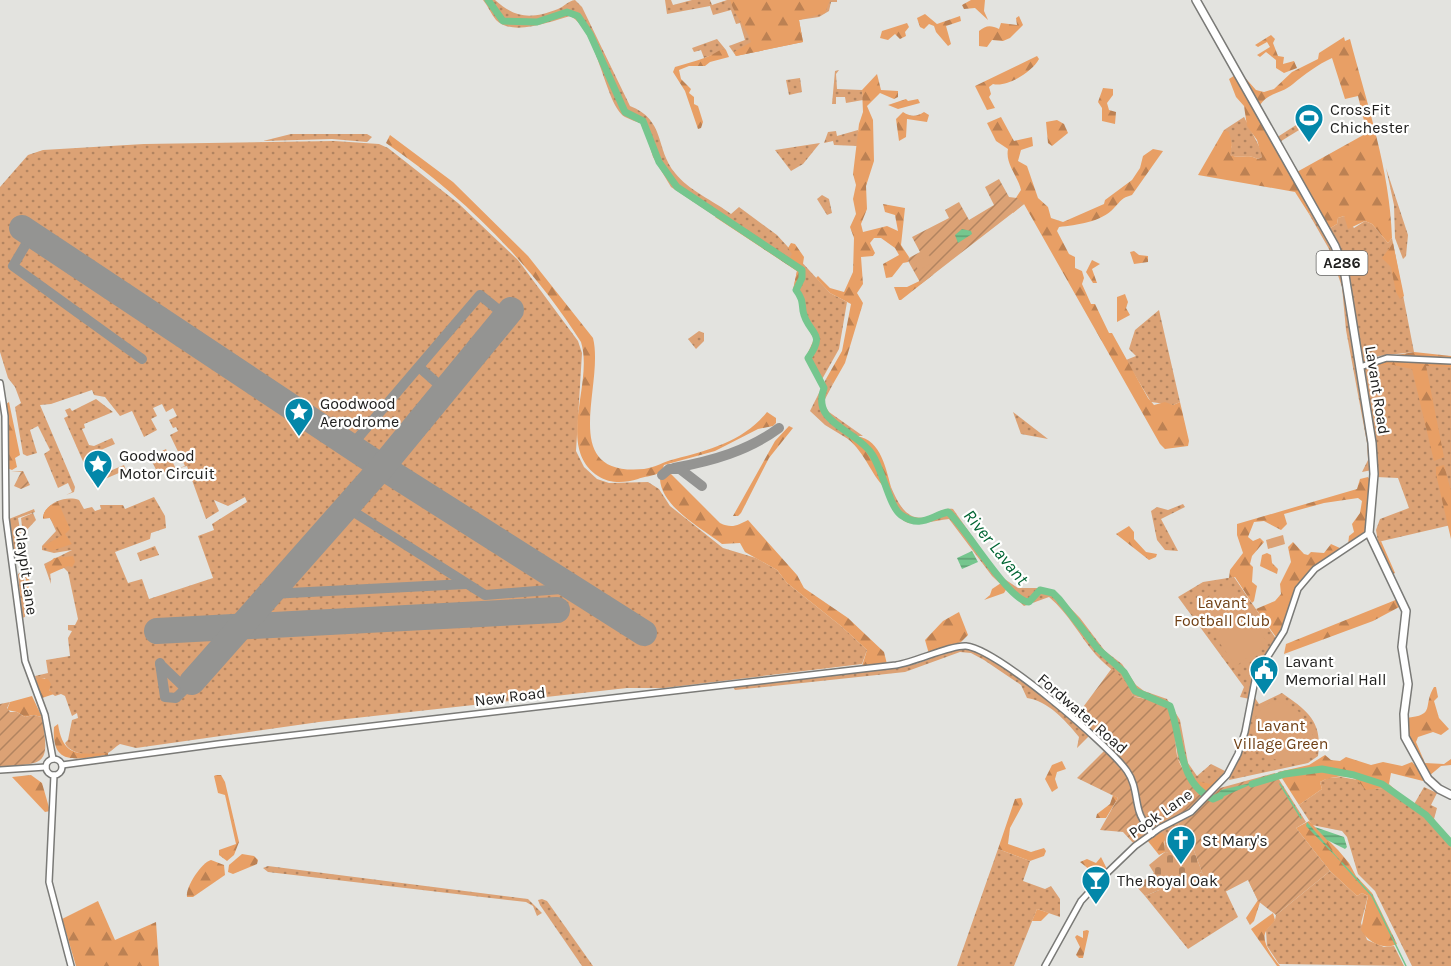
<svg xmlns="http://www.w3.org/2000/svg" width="1451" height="966" viewBox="0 0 1451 966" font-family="Karla,sans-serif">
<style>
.grass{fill:url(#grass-dots)}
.forest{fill:url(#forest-firs)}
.cemetery{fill:url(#cemetery-stones)}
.garden{fill:url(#garden-furrows)}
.pitch{fill:#dca275}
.water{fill:url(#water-rules)}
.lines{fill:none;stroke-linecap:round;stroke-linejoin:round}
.stream{stroke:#75c68e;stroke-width:1.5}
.river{stroke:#75c68e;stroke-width:7}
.taxiway{stroke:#949492;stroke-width:10}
.runway{stroke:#949492;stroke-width:26}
.minor-casing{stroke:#7a7a77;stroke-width:8}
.major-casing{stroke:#7a7a77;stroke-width:10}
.minor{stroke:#fff;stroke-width:5}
.major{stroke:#fff;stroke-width:7}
.labels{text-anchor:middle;stroke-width:4.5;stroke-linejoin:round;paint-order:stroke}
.shield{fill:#fffffe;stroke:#646463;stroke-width:1.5}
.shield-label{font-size:15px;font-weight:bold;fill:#212120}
.poi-label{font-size:16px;fill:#212120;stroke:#fffffe;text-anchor:start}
.street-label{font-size:16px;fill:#212120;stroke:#fffffe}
.park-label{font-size:16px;fill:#6f3f14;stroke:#fffffe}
.water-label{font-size:18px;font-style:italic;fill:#006533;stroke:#fffffe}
</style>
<defs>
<pattern id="grass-dots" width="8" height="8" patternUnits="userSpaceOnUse" patternTransform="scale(1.5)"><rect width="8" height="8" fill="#dca275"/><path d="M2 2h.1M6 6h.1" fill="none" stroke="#b28460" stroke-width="1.8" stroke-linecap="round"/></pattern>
<pattern id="forest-firs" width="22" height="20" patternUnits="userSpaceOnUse" patternTransform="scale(1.5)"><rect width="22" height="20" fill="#e89f65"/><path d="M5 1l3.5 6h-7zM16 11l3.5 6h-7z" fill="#bc8153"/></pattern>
<pattern id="cemetery-stones" width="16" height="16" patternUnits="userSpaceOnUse" patternTransform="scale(1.5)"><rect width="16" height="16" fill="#dca275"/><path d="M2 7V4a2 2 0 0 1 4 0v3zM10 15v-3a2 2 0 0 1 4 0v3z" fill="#b28460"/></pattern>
<pattern id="garden-furrows" width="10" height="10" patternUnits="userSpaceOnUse" patternTransform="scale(1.5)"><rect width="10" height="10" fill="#dca275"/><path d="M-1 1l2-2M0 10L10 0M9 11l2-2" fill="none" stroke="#b28460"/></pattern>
<pattern id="water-rules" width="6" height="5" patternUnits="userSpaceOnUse" patternTransform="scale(1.5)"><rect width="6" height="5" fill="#75c68e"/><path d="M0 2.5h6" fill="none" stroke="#60a074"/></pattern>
</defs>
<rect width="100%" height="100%" fill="#e3e3df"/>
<g class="grass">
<path d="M483 0H495C516 19 532 19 558 9 565 6 568 1 575 0L582 7 630 106C666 120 655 149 675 173 688 190 714 201 731 214L739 207 777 235 830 293 847 302 839 349 821 381 806 357 814 339 804 321 800 298 793 290 797 271 671 187 653 157 643 124C637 122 631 120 625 117 605 105 598 30 570 16 552 21 512 37 496 20 491 14 488 6 483 0Z"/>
<polygon points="665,0 671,0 673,5 692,0 710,0 712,5 727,0 837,0 837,2 831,2 829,11 819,17 799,20 803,42 736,56 729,46 745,40 740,23 736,24 731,10 713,15 710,6 667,14"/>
<polygon points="717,39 726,50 704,58 701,50 694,52 692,48"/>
<polygon points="839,70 836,74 837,89 862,90 863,100 846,103 845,97 836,97 836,104 832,104 835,71"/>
<polygon points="800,78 802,92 789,95 786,80"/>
<path d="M1244 117 1261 150 1262 157 1258 159C1247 153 1240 159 1229 155L1232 145 1224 130Z"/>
<polygon points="1307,118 1312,122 1278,143 1279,136"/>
<polygon points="858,130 858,146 834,145 833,141 824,143 828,132 836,131 837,136"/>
<polygon points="291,134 367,134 372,137 367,142 332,139 263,141"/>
<path d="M334 141 379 144 388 148 458 203 518 260 578 341 582 353 576 451 584 467 597 479 609 483 648 482 659 489 670 506 723 548 756 558 777 570 787 583 841 626 867 650 862 664 664 688H627L319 722 136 748 120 744C116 746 112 751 108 753 96 758 70 755 65 743L68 740 72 720 78 718 77 713 72 716 65 696 61 694 55 696 50 692 45 678 36 680 35 676 48 673 46 660 70 656 68 638 72 631 68 630V625H75L78 619 68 572 64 568 50 571 51 584 44 564 72 550 54 553 42 550V546L56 531 50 518 43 519C43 504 65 495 79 500L84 509 92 507 95 511 101 509 100 505H123L125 509 154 497 165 516 166 528 151 533 150 539 115 552 128 583 142 579 149 599 213 578 198 536 214 530 212 524 247 502 245 497 228 506 214 500 219 511 206 519 187 466 158 474 150 457 166 449 176 469 185 466 170 435 178 431 176 427 173 428 169 420 177 416 173 408 166 412 162 404 153 408 157 416 151 419 157 430 144 437 132 411 120 416 105 397 94 395 92 390 51 404 40 405 75 487 74 492 66 495 72 492 68 483 58 488 44 454 50 450 38 426 30 430 37 453 27 456 23 454 15 407 21 403 15 387 8 378 0 352V187L28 155 43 150 144 144Z"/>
<polygon points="820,143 803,164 791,171 775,150"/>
<polygon points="1386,168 1408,235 1406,256 1403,259 1395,238 1394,205"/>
<polygon points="822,195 829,199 832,213 827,215 817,199"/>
<polygon points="1312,210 1342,271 1372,470 1362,472 1368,460 1367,443 1346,330 1342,287 1329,249 1309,214"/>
<path d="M1344 216 1354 228 1365 221 1372 224 1388 243 1392 238 1414 352 1379 356 1362 363C1355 316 1350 273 1329 229L1337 224 1338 218Z"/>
<polygon points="1159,310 1180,402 1173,405 1151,402 1126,360 1136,356 1129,349 1135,330"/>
<polygon points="699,331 704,333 704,341 696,349 688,339"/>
<polygon points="1377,363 1451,364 1451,525 1378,542 1376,530 1380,519 1409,508 1398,478 1376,477 1371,416 1363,370"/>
<polygon points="826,379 831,379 833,384 823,403 829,412 863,436 851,436 848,439 825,425 810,411"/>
<polygon points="96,399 113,412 84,424 85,428 82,429 89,445 94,446 112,438 115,444 96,452 94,456 100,471 104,470 105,473 124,465 126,470 93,484 64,418 68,416 65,410 70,408 72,411"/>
<polygon points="1013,412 1048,439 1021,434"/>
<path d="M891 487C898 503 907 524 930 516 938 513 943 508 953 509L1000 576 1018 588H1046L1055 592 1080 618 1105 651 1122 664 1136 685 1144 691 1167 699 1180 720 1188 763 1197 776 1211 764 1227 772 1205 797 1189 778 1178 759 1173 723 1152 700 1133 696C1124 677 1109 669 1096 655 1079 635 1069 614 1049 597L1024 606 992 576 949 519C905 525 904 533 885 488Z"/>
<polygon points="1183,504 1185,507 1161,519 1178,551 1165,550 1157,540 1151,511 1157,507 1168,510"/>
<polygon points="34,509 35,512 18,518 25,557 20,558 14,552 9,519"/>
<polygon points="33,513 36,520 23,534 21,518"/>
<polygon points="155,546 159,555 140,561 137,553"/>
<polygon points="27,569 29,576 24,579 25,617 22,618 18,574"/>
<polygon points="1234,577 1277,640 1262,661 1250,699 1240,697 1244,687 1178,597 1203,582"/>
<path d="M959 648C991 647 1064 714 1089 736L1077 748 1079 737C1065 720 1048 701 1027 698L1021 685 984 660 971 653 960 652 905 672 735 690 732 686 916 664Z"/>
<polygon points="1269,657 1277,675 1266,680 1257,677"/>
<path d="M1282 693C1308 711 1323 722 1318 756L1308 763 1229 780 1255 698 1259 704Z"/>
<polygon points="1341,777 1358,780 1371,789 1383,788 1389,784 1413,806 1424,787 1437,793 1431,805 1437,808 1434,819 1451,842 1451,966 1412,966 1375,891 1358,874 1347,837 1342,831 1312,825 1299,805 1322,789 1320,782 1328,778"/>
<polygon points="1177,822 1193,848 1172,854 1165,852 1165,842 1159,831"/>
<polygon points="998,849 1030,861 1023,881 1045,889 1051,886 1060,899 1060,917 1037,909 1014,966 957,966"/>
<polygon points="268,866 528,899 542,913 537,916 533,906 526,902 268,872 263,868"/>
<polygon points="1330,871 1357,896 1362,893 1368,896 1361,923 1367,940 1384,947 1394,946 1404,966 1279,964 1267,946 1266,930 1275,920 1276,915"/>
<polygon points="1202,872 1207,883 1219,877 1238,917 1188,949 1145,896"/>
<polygon points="542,899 547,901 593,966 582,966 540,905 538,900"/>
</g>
<g class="forest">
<path d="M730 0H830L825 13 799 20 803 42 736 56 734 52 751 42C746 26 735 17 730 0Z"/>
<polygon points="971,0 985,0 984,11 988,20 975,8 964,9 962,5"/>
<polygon points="925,14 937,24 960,16 961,21 946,26 951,44 948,46 936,32 934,26 929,24 924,29 920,27 917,18"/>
<path d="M1019 16 1023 25 1010 38 1003 41 992 40 987 47 979 46V31C986 25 991 25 999 29L1001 23 1017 25 1016 18Z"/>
<polygon points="907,23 909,27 905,32 906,36 900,39 895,34 888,40 880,38 882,31"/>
<polygon points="1271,35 1275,39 1273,43 1278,56 1284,57 1283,64 1294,61 1297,68 1284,73 1276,68 1276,60 1266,52 1260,57 1257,55 1270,47 1267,42 1258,47 1255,45"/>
<path d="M1344 37 1345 41 1350 39C1367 104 1390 170 1392 238L1388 243 1372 224 1365 221 1348 229 1344 216 1338 218 1337 224 1329 229 1295 173 1367 133 1358 96 1345 99 1332 58C1317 65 1305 74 1293 84 1282 94 1264 93 1259 108L1312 210 1309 214 1295 192 1198 175 1224 130 1229 132 1232 145 1230 155C1240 159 1247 153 1258 159L1262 157 1257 140 1247 126 1244 106 1236 97 1229 79 1240 72 1256 90 1264 92 1274 89 1292 72 1318 59 1319 53Z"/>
<path d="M720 50H726L729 57 710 62 705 66H689L679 70 681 79 691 89 689 93 694 97V104L698 106 703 122 701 128 698 129 685 91 673 72 675 67C691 62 707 59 720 50Z"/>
<path d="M1037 56 1039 59C1033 71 1007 88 993 84L989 87 991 94 989 97 995 108 987 110 975 86Z"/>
<polygon points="877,74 881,90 898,91 898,97 894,99 880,93 867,106 873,120 874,161 866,186 867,209 861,224 863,232 887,226 898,231 895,215 885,212 883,204 905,208 901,245 909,257 908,262 903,263 892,277 886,278 883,264 899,255 895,248 881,238 874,238 870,243 875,253 873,256 861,257 863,284 857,293 863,303 845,363 833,384 830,379 826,379 842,351 851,304 830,293 816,278 818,276 830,288 844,292 853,272 854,238 850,227 856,214 853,199 856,185 853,174 859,124 863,112 862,90"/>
<polygon points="1103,88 1113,89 1113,95 1107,103 1109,110 1116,112 1115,124 1102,121 1102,108 1098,102"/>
<polygon points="906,99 908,101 918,99 920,103 898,109 888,105"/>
<path d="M903 112C911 117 916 117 924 112L929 115 927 122 907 119 906 137 899 141 896 119Z"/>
<path d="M1001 117 1014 141 1032 137 1033 146 1021 150 1018 161 1027 166 1038 198 1048 207 1051 218 1063 222 1104 204 1105 200 1132 180 1140 168 1143 156 1153 149 1163 151 1132 195C1121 198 1121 201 1114 208 1102 222 1076 225 1059 227L1057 231 1069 254 1075 257V268L1082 271 1084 278 1082 284 1091 304H1095L1109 333H1112L1148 398 1154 405 1165 402 1173 405 1180 402 1189 441 1188 446 1165 449 1160 444 1024 204 1013 213 1012 204 1021 190C1018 176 1005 164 1008 149L996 141 987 123Z"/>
<polygon points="1057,120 1064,124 1068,133 1052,146 1048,143 1046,122"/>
<path d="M390 135 453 182 528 256 593 338C605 386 556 477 644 469 654 468 665 461 675 459 710 450 744 441 767 412L776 418V423L773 426 758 429 715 451 664 465C661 477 648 475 638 479 625 483 610 484 598 476 555 447 594 384 581 342 531 263 462 195 386 143Z"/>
<polygon points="718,216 789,259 792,254 788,248 791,243 795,244 804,257 801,277 796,289 800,297 793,290 797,271 715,217"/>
<polygon points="1393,243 1404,296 1400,299 1396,292 1391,267 1382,258"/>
<polygon points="1134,251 1139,255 1148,256 1148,262 1134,264 1130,252"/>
<polygon points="1092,260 1100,264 1092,269 1097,283 1093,283 1086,272"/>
<polygon points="934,274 901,300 899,300 894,287 907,287"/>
<polygon points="1125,294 1128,302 1126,308 1130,315 1117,322 1117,297"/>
<polygon points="1414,352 1451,356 1451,367 1426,366 1444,457 1434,461 1412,369 1389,364 1369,367 1368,360"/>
<polygon points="9,402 20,455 15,458 17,467 12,470 7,468 6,404"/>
<polygon points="789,426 793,428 769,458 741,513 738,516 733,516 775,441"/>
<path d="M851 436C879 435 885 464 891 487L885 488C870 473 866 454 848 439Z"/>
<polygon points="1444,465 1451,491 1451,539 1436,474 1436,467"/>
<path d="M670 473 720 523C732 529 738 525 748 520L797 575 804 588 848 618 884 652 887 664 862 666 867 650 841 626 787 583 777 570 745 552 740 543 722 544C703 529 661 507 660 479L664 474Z"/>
<polygon points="1368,477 1370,480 1368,532 1348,545 1349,536 1354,532 1352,524 1360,513 1362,501 1358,498 1324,503 1284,514 1287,524 1281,530 1264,521 1254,522 1248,537 1253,541 1260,538 1264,542 1252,556 1250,564 1253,567 1252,582 1257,586 1254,601 1252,603 1235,577 1229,578 1230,570 1243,553 1237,535 1237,524 1357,489 1360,479"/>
<path d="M58 502 70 529 65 534 72 544 51 551 43 546 61 536 50 518H43C43 510 50 505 58 502Z"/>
<polygon points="1129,526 1134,532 1134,539 1146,552 1157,554 1156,557 1149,560 1116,534"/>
<polygon points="1381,541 1395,573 1391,575 1378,542"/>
<polygon points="1293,542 1304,554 1308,555 1311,552 1324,553 1331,544 1342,549 1305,579 1278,640 1256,609 1275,601 1281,594 1280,584 1291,562 1288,547"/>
<polygon points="1267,553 1271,555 1272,563 1278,569 1277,574 1260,566 1262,555"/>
<polygon points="73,556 75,562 72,567 68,566 50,574 45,567 54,558"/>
<polygon points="26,577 33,583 29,586 26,607 24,604"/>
<polygon points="1001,583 1007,588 1004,593 984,600 990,595 992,589"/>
<polygon points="1398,599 1401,606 1373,621 1284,654 1286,644"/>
<polygon points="959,612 968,635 961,642 929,654 925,640 943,621"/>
<polygon points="40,678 48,679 51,684 49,690 54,694 42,698 36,680"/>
<path d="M1434 687H1436L1438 697 1434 701 1439 718 1449 729 1441 735 1433 732 1418 737 1416 742 1425 763 1444 764 1451 759V765L1441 766 1423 781 1391 773 1389 784 1383 788 1366 790C1362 786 1359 781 1355 779 1346 774 1328 777 1320 782L1322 789 1299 805 1278 772 1309 765 1325 755 1331 760 1340 761 1346 757 1371 765 1383 762 1402 766 1412 762 1417 767H1422L1407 737 1406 718C1437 715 1422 706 1434 687Z"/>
<polygon points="32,696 42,717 33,715 25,717 17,712 7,710 10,702"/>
<path d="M58 724C63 758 80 754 108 753V755C79 758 51 769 54 727Z"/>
<polygon points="1062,761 1066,769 1057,772 1055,779 1058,788 1052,792 1045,779 1052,765"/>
<polygon points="31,775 42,783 50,811 45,812 12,777"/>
<polygon points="216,775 221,775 225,782 239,842 234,855 227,861 219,855 219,850 236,844 225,795 218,793 214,776"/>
<polygon points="1216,779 1219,780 1205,797 1193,783 1197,781 1210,784"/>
<polygon points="1113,795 1118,798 1106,818 1096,818 1097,814 1110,804"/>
<polygon points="1021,798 1023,804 1010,828 1008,844 1031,852 1044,848 1046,851 1044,856 1030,861 998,849 1015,799"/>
<path d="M1309 821 1338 850 1349 863 1356 876 1372 893 1397 944C1384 951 1368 942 1361 930L1368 896 1362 893 1357 896 1330 871 1296 828Z"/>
<polygon points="1159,831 1164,835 1165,852 1159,855 1147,840"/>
<polygon points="242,854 254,856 258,860 257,864 233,874 228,872 229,865"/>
<polygon points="1101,857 1107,869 1102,870 1095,882 1090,870 1080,862 1087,859 1096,863"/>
<path d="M211 860 224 865 225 875 193 897H187C185 887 202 862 211 860Z"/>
<polygon points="1248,880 1261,899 1254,921 1250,925 1246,918 1258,900"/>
<polygon points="98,901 115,940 156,922 159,966 76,966 62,919"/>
<polygon points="1037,909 1049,913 1041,921 1032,921"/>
<path d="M1273 913 1275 920C1273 924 1268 927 1266 931 1260 942 1274 958 1280 966H1277L1251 929Z"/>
<polygon points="1087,930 1089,931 1083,958 1079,958 1076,955 1080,947 1075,937 1077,935 1083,938 1083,931"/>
</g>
<polygon class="cemetery" points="1193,848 1202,872 1145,896 1136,886 1154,873 1149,865 1165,852 1172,853"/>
<g class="garden">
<polygon points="999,179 1009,197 1017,198 1024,204 921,284 907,259 920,252 912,237 949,218 945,210 959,202 969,220 994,205 985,187"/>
<polygon points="23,471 30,485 21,489 14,486 21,472 11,472"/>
<path d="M1112 668 1127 683 1133 696C1143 700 1155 698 1164 705 1179 718 1173 742 1178 759 1183 773 1195 785 1205 797L1190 811 1135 845 1123 832 1100 830 1118 798 1077 778 1105 750 1075 718Z"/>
<path d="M10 702 7 708 10 712H17L25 717 33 715 42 717C50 766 46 763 0 767V704Z"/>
<polygon points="1275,773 1306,822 1296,828 1330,871 1276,915 1258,901 1248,880 1225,892 1219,877 1206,883 1193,848 1177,822 1193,813 1220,788"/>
</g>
<g class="pitch">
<polygon points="929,255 933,263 918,270 915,263"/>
<polygon points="1283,535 1285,544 1268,549 1266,540"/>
<polygon points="1227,584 1268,643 1236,666 1194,607"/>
<path d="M1272 702C1296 699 1317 728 1314 750 1276 791 1227 721 1272 702Z"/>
</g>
<g class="water">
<polygon points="962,229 971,231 972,234 958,243 955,235"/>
<polygon points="972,551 978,562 962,569 957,558"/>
<polygon points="1259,781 1211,802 1221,790"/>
<polygon points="1307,822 1344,865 1306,826"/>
<polygon points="1315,827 1344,837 1347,847 1345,849 1327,840"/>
</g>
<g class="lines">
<g class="stream">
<polyline points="1280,784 1301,818"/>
<polyline points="1342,863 1372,896 1406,966"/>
</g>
<g class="river">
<path d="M488 0 503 21 537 22 567 12 578 16 590 34 625 112 643 121 659 162 677 187 802 270V278L796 290C802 298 802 301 803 311 807 334 828 331 808 358L824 388C812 421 848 427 868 449 882 463 888 506 901 515 921 529 930 516 948 512 966 527 1009 602 1029 602L1040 590 1053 593 1059 599 1098 649 1124 672 1135 691 1170 706C1182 736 1177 783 1213 799L1220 796"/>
<polyline points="1252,784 1285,774 1322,769 1354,775 1382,784 1426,815 1451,843"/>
</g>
<g class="taxiway">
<polyline points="32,234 13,266 142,359"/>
<polyline points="419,367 445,390"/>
<polyline points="351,446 480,295 506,316"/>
<path d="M674 468C712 461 748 451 779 428"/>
<polyline points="662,475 669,469 680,469 702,486"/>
<polyline points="346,507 485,595 574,588"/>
<polyline points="270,594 466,584"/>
<polyline points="160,663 165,697 176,698 192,682"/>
<polyline points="160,664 186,689"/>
</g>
<g class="runway">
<polyline points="22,228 382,467 644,633"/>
<polyline points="157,631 557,610"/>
<polyline points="192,682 382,467 511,310"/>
</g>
<g class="minor-casing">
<g id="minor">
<polyline points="1360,367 1387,358 1451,361"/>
<polyline points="0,383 5,416 6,518 25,661 45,715 53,759"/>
<circle cx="54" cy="767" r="8"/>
<path d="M62 765 218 744 896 665C916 662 950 645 966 646 997 649 1108 744 1127 771 1136 784 1135 797 1139 811 1141 819 1147 827 1152 834"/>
<polyline points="0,770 46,767"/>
<polyline points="54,775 49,882 71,966"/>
<polyline points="1045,966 1081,901 1107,873 1135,846 1160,828 1191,812 1227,775 1238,754 1245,732 1256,675 1284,631 1298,589 1315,569 1369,533"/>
</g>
</g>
<g class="major-casing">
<polyline id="major" points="1196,0 1335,246 1344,269 1372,443 1374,474 1369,533 1406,611 1402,647 1408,684 1404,714 1405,737 1428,779 1439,789 1451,795"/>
</g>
<use href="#minor" class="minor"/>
<use href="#major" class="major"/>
</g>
<defs>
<g id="stadium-pin" transform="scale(1.5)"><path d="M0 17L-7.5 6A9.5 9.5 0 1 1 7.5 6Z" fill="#0387a9" stroke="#fffffe"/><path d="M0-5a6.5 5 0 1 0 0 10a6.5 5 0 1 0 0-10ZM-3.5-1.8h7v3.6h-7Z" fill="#fff"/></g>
<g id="sight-pin" transform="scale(1.5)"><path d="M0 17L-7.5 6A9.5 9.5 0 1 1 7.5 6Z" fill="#0387a9" stroke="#fffffe"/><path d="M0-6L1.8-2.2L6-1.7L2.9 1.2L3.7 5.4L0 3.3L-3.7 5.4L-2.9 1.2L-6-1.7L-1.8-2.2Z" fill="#fff"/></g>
<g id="civic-pin" transform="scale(1.5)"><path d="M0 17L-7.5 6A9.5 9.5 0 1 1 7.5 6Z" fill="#0387a9" stroke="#fffffe"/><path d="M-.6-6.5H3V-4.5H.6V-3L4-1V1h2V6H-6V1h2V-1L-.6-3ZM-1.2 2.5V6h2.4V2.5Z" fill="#fff"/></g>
<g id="church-pin" transform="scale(1.5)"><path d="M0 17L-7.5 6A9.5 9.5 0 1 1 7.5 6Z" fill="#0387a9" stroke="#fffffe"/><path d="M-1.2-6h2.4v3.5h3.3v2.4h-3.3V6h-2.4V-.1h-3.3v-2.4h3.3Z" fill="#fff"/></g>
<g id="bar-pin" transform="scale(1.5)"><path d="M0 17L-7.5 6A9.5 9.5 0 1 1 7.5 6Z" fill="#0387a9" stroke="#fffffe"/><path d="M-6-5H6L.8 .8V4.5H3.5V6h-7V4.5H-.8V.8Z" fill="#fff"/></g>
</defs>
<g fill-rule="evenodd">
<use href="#stadium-pin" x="1309" y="118"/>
<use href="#sight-pin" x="299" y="412"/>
<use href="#sight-pin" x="98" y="464"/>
<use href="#civic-pin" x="1264" y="670"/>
<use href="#church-pin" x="1181" y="840"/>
<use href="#bar-pin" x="1096" y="880"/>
</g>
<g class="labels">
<rect class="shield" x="1316.5" y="251" width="51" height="24" rx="4.5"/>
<g class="shield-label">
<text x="1342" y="268">A286</text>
</g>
<g class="poi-label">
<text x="1330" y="115">CrossFit<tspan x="1330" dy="18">Chichester</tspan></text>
<text x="320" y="409">Goodwood<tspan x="320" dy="18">Aerodrome</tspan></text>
<text x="119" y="461">Goodwood<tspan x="119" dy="18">Motor Circuit</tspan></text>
<text x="1285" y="667">Lavant<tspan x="1285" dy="18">Memorial Hall</tspan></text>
<text x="1202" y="846">St Mary's</text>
<text x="1117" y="886">The Royal Oak</text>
</g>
<g class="street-label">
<text transform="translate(1378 390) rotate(81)" y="6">Lavant Road</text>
<text transform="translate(27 571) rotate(82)" y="6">Claypit Lane</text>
<text transform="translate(510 696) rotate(-7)" y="6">New Road</text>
<text transform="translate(1083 713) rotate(41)" y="6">Fordwater Road</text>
<text transform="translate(1160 813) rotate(-35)" y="6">Pook Lane</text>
</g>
<g class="park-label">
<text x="1222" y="608">Lavant<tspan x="1222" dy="18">Football Club</tspan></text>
<text x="1281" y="731">Lavant<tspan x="1281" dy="18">Village Green</tspan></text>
</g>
<g class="water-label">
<text transform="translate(996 547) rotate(51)" y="6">River Lavant</text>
</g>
</g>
</svg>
